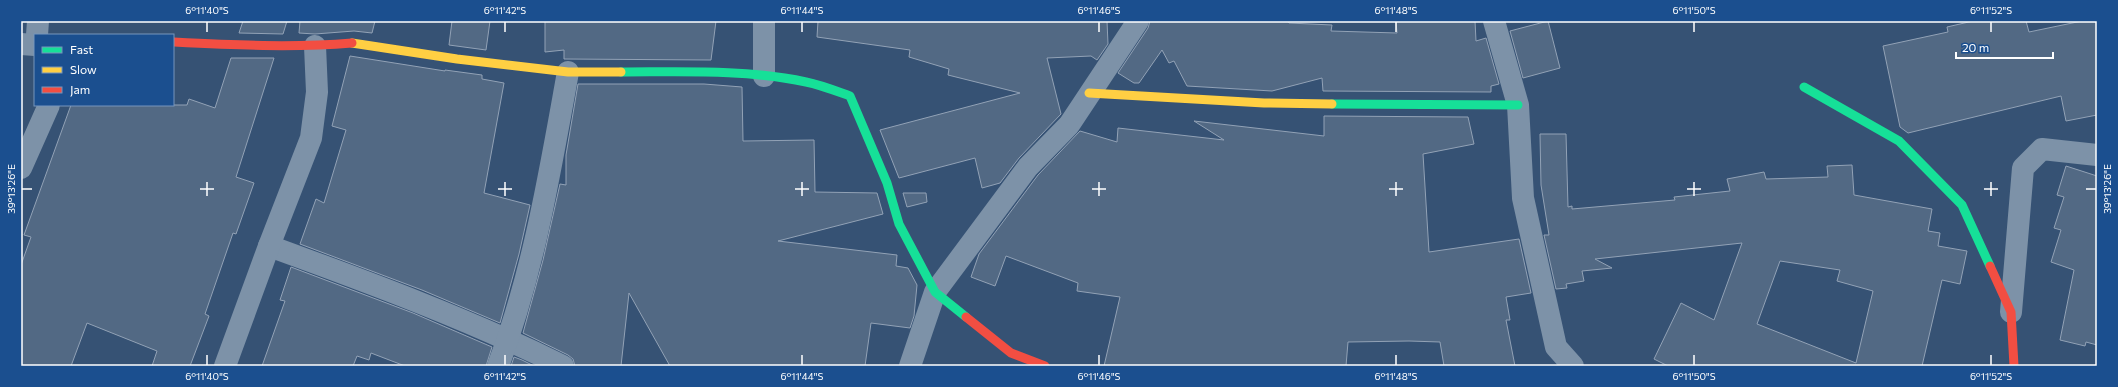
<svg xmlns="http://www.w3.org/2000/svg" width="2118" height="387" viewBox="0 0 2118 387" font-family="Commissioner,sans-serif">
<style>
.building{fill:#526984;stroke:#92a2b6;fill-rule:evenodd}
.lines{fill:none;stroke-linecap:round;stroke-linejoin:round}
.street{stroke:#7d92a8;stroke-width:22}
.fast{stroke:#16e098;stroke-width:9}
.slow{stroke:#ffcf43;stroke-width:9}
.jam{stroke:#f24e42;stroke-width:9}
.ticks{fill:none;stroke:#fff;stroke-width:1.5}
.neatline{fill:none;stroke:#fff;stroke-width:1.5}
.ticks-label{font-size:10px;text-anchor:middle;fill:#fff}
</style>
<rect width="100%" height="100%" fill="#365274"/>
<g class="building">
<polygon points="243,21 287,21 283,34 239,33"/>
<polygon points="300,21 375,21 372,33 354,31 315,34 299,33"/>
<polygon points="452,21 490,21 486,50 449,45"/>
<polygon points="545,21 716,21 711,60 564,59 564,50 545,52"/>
<polygon points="818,21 1107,21 1108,44 1097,60 1091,56 1047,58 1061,114 1019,158 1000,183 982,188 975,158 899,178 880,130 1020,93 948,75 949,69 909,57 910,50 817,37"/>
<polygon points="1150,21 1288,21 1289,23 1332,25 1331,31 1397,33 1396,21 1475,21 1476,41 1486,38 1499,84 1491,86 1491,92 1323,91 1322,78 1272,91 1187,86 1174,61 1169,63 1162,50 1139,83 1134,83 1118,73 1148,28"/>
<polygon points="1548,21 1560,68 1523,78 1510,31"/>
<polygon points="1973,21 2026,21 2029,32 2082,21 2097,21 2097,115 2066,121 2061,96 1908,133 1900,127 1883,46 1948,32 1947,27"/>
<polygon points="350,56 445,71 445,70 482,75 482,79 504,83 484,193 530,205 519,254 500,323 422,290 300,244 316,199 324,203 346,130 332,126"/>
<polygon points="231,58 274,58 236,177 254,183 236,234 233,233 205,314 209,316 190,366 152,366 157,351 87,323 71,366 21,366 21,265 31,237 24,235 71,105 187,105 189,99 215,108"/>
<polygon points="578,84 704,84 742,87 743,141 814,140 815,192 877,193 883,214 778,241 897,255 896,266 908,268 917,285 914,316 910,328 871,323 865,366 670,366 629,293 621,366 575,366 573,359 568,355 523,333 543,260 560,184 566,185 566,155"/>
<polygon points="1324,116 1468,117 1474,144 1423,154 1429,252 1519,239 1531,293 1506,297 1510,320 1506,320 1515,366 1444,366 1440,342 1409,341 1348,342 1346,366 1104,366 1120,297 1077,291 1078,283 1006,256 995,286 971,277 979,254 1038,175 1080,131 1117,142 1118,128 1224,140 1194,121 1324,136"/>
<path d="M1540 134H1566L1568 207 1572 206V209L1675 200 1674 197 1730 191 1727 179 1764 172 1766 179 1828 177 1827 166 1852 165 1854 195 1932 209 1928 231 1940 233 1938 246 1967 251 1960 284 1942 280 1922 366H1668L1654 359 1681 303 1714 320 1742 243 1595 259 1612 268 1582 271 1584 281 1566 284 1567 288 1556 289 1544 235H1549L1541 185ZM1780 261 1840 270 1837 281 1873 291 1856 363 1757 324Z"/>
<polygon points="2066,166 2097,176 2097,345 2086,342 2085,346 2060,340 2074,270 2051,262 2061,230 2054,228 2064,197 2057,195"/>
<polygon points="903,193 926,193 927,202 907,207"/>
<polygon points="291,267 413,313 492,347 486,366 405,366 371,353 369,360 357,356 353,366 262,366 285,301 280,300"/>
<polygon points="514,357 522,360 534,366 511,366"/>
</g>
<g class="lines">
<g class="street">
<polyline points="1494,21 1518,105 1523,198 1556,347 1573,366"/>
<polyline points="37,35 38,21"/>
<polyline points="21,44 35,45"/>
<polyline points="764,76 764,21"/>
<polyline points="21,168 49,105"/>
<path d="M269 246C368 282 468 319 563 366"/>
<polyline points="2011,312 2023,168 2042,149 2097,155"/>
<polyline points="225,366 269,246 311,138 317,92 315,46"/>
<path d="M498 366C534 271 550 171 568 72"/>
<polyline points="910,366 935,292 1028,167 1069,125 1138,21"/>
</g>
<g class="fast">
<path d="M621 72C682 72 746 69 806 82 821 85 836 91 850 96L887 183 899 224 935 292 966 317"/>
<polyline points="1804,87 1899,141 1962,205 1990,266"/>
<polyline points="1332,104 1518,105"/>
</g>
<g class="slow">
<polyline points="352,43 457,59 568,72 621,72"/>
<polyline points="1089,93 1264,103 1332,104"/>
</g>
<g class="jam">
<path d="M173 42C233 45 292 48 352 43"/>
<polyline points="1990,266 2011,312 2014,366"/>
<polyline points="966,317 1011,353 1045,366"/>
</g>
</g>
<path class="ticks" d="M207 22V32M505 22V32M802 22V32M1099 22V32M1396 22V32M1694 22V32M1991 22V32M207 182V196M505 182V196M802 182V196M1099 182V196M1396 182V196M1694 182V196M1991 182V196M22 189H32M200 189H214M498 189H512M795 189H809M1092 189H1106M1389 189H1403M1687 189H1701M1984 189H1998M2086 189H2096M207 355V365M505 355V365M802 355V365M1099 355V365M1396 355V365M1694 355V365M1991 355V365"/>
<rect width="2118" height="387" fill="none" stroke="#1b4f8f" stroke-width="44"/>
<rect x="34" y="34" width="140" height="72" fill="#1b4f8f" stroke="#7695bc"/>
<rect x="42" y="47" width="20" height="6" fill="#16e098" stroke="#7695bc"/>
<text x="70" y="54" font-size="12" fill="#ffffff">Fast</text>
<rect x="42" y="67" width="20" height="6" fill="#ffcf43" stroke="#7695bc"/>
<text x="70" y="74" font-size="12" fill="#ffffff">Slow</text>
<rect x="42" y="87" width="20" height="6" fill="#f24e42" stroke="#7695bc"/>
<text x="70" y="94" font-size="12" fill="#ffffff">Jam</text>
<path d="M1956 52v6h97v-6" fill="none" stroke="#ffffff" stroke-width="2"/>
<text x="1962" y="52" font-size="12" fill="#ffffff" stroke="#1b4f8f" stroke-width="3" paint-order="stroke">20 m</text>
<rect x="22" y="22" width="2074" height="343" class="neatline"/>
<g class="ticks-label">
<text x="207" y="14">6°11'40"S</text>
<text x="505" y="14">6°11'42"S</text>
<text x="802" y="14">6°11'44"S</text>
<text x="1099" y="14">6°11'46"S</text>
<text x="1396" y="14">6°11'48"S</text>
<text x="1694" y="14">6°11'50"S</text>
<text x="1991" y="14">6°11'52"S</text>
<text transform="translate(2107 189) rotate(-90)" y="4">39°13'26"E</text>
<text transform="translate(11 189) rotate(-90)" y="4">39°13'26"E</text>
<text x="207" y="380">6°11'40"S</text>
<text x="505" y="380">6°11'42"S</text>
<text x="802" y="380">6°11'44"S</text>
<text x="1099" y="380">6°11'46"S</text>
<text x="1396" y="380">6°11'48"S</text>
<text x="1694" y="380">6°11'50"S</text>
<text x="1991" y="380">6°11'52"S</text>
</g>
</svg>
